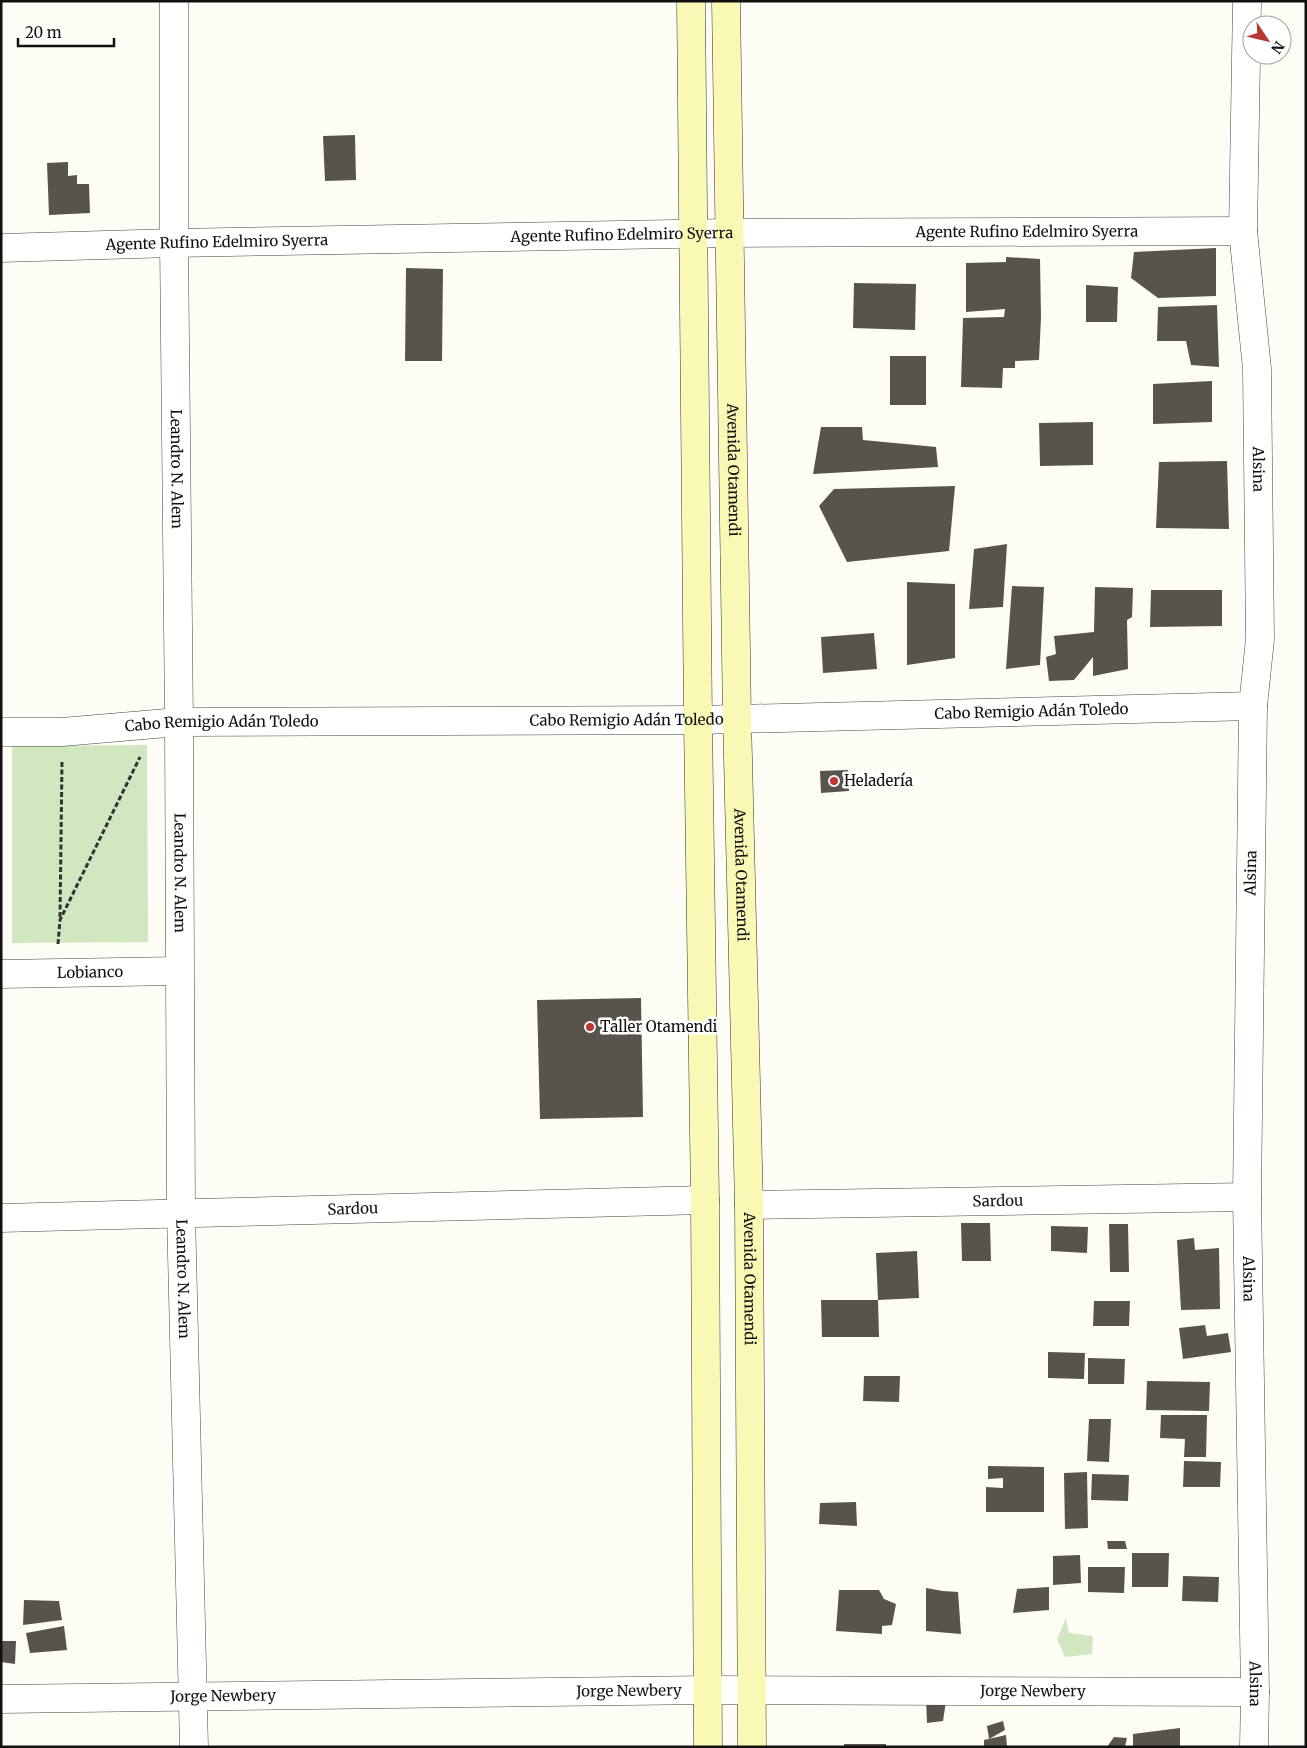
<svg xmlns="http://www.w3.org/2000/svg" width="1307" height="1748" viewBox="0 0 1307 1748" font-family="Merriweather,serif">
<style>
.green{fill:#d0e7c0}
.building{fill:#59534e}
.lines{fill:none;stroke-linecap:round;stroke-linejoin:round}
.street-casing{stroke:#444;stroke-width:29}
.secondary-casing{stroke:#333;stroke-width:29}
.path{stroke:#333;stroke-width:3;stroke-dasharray:5 2.5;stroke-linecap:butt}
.street{stroke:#fff;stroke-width:28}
.secondary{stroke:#f9f8b5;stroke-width:28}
.poi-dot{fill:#b73932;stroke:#fff;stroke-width:2}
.labels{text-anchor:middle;stroke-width:5;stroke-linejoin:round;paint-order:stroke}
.street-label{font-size:15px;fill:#111;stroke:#fff}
.poi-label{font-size:15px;fill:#111;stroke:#fff;text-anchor:start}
</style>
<rect width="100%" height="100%" fill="#fefdf5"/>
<g class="green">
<polygon points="147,745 148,942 12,943 12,746"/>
<polygon points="1066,1618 1069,1633 1093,1636 1092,1654 1065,1657 1057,1639"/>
</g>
<g class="building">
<polygon points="355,135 356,180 325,181 323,136"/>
<polygon points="68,162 68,176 77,175 77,184 89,184 90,213 49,215 47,163"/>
<polygon points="1216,248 1216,296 1158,298 1131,278 1134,252"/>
<polygon points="1006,257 1040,259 1041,317 1039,360 1015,361 1015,368 1003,368 1002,388 961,387 963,318 1004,317 1005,309 966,312 966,263 1006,262"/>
<polygon points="406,268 443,269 442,361 405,361"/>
<polygon points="854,283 916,284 915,330 853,328"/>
<polygon points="1086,285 1118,287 1117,322 1086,322"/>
<polygon points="1217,305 1219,367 1191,365 1186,341 1157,341 1158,307"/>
<rect x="890" y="356" width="36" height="49"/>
<polygon points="1212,381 1212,422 1153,424 1153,384"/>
<polygon points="1093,422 1093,465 1040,466 1039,423"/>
<polygon points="821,427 862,427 863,440 936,447 938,467 813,474"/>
<polygon points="1227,461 1229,529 1156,528 1159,462"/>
<polygon points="955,486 949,551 847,562 819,506 834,489"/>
<polygon points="1007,544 1003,607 969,609 974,549"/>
<polygon points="907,582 955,584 955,658 907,665"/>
<polygon points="1012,586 1044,587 1040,665 1006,669"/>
<polygon points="1095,587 1133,588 1132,617 1127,620 1128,669 1093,676 1093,657 1074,680 1049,681 1046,657 1056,654 1054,636 1094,632"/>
<polygon points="1151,590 1222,590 1222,626 1150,627"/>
<polygon points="874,633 877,669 823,673 821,637"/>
<polygon points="848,770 849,791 821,793 820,771"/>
<polygon points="641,998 643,1117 540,1119 537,1000"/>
<polygon points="961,1223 990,1223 991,1261 962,1261"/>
<polygon points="1109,1224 1128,1224 1129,1272 1110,1272"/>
<polygon points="1051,1226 1088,1227 1087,1253 1051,1251"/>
<polygon points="1194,1238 1195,1250 1219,1248 1220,1309 1181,1310 1177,1240"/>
<polygon points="917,1251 919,1298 878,1300 876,1253"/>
<polygon points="821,1300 878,1300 879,1337 822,1337"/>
<polygon points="1094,1301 1130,1301 1129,1326 1093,1326"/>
<polygon points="1205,1325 1207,1336 1228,1333 1231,1352 1183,1359 1179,1328"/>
<polygon points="1048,1352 1085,1353 1084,1379 1048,1378"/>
<polygon points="1088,1358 1125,1359 1124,1384 1088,1384"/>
<polygon points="864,1376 900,1376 899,1402 863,1401"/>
<polygon points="1147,1381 1210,1382 1209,1411 1146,1410"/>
<polygon points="1161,1415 1207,1415 1206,1457 1184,1457 1185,1439 1160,1438"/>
<polygon points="1089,1419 1111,1419 1109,1462 1087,1461"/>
<polygon points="1184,1461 1221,1462 1220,1487 1183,1487"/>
<polygon points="988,1466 1044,1467 1044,1512 986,1512 986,1487 1003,1488 1003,1478 988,1479"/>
<polygon points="1087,1472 1088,1528 1065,1529 1064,1473"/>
<polygon points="1092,1474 1129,1475 1128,1501 1091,1500"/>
<polygon points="856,1502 857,1526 819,1524 820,1503"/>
<polygon points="1107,1541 1125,1541 1127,1549 1108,1549"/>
<polygon points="1132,1553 1169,1553 1168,1587 1132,1587"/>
<polygon points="1080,1555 1081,1583 1053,1585 1053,1556"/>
<polygon points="1088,1567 1125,1567 1124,1593 1088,1592"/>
<polygon points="1183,1576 1219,1577 1218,1602 1182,1601"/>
<polygon points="1049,1587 1049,1610 1013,1613 1017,1589"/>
<polygon points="926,1588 943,1591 958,1592 961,1634 926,1631"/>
<polygon points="839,1590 879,1590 884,1599 896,1604 892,1625 882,1626 882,1634 836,1631"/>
<polygon points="24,1600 59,1601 62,1620 23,1625"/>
<polygon points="64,1626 67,1650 30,1653 26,1633"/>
<polygon points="1,1641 16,1641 15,1664 1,1662"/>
<polygon points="926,1699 946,1701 943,1721 927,1723"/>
<polygon points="1003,1721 1005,1730 989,1739 987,1726"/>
<polygon points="1180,1728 1180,1747 1133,1747 1133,1734"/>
<polygon points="1006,1735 1007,1747 984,1747 984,1740"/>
<polygon points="1114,1737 1127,1738 1125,1747 1107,1747"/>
<rect x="844" y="1744" width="42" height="3"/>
</g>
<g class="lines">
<g class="street-casing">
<g id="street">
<path id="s1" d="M174 1V243L179 722 181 1213 194 1747"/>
<path id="s2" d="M1247 1 1243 231 1257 369 1260 639 1253 706 1247 1197 1255 1692 1254 1747"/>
<path id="s3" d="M1 248 174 243 729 233 1243 231"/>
<path id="s4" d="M1 732H62L179 722 698 720 1253 706"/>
<path id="s5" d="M1 974 179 971"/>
<path id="s6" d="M749 1205 1247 1197"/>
<path id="s7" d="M1 1218 705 1200"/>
<path id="s8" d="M1 1699 708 1690 1255 1692"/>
</g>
</g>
<g class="secondary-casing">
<g id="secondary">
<polyline points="691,1 698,720 705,1200 708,1747"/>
<path id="s9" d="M726 1 737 718 749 1205 752 1747"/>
</g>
</g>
<g class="path">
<polyline points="60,917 62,761"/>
<polyline points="58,944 60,920 140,757"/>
</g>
<use href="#street" class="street"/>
<use href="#secondary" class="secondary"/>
</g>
<g class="poi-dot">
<circle cx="834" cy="781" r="5"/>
<circle cx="590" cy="1027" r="5"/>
</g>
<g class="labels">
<g class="street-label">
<text dy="5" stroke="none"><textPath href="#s3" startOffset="1026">Agente Rufino Edelmiro Syerra</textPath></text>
<text dy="5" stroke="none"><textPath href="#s3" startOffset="621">Agente Rufino Edelmiro Syerra</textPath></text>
<text dy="5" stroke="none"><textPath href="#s3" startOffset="216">Agente Rufino Edelmiro Syerra</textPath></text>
<text dy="5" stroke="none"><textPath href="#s1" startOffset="468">Leandro N. Alem</textPath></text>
<text dy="5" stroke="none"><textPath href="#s9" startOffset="469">Avenida Otamendi</textPath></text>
<text dy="5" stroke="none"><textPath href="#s2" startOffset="469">Alsina</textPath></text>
<text dy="5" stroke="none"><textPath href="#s4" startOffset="1031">Cabo Remigio Adán Toledo</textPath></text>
<text dy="5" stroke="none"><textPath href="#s4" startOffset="626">Cabo Remigio Adán Toledo</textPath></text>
<text dy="5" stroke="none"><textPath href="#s4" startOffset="221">Cabo Remigio Adán Toledo</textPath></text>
<text transform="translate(1251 873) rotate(-89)" y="5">Alsina</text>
<text dy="5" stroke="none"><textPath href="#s1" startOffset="872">Leandro N. Alem</textPath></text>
<text dy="5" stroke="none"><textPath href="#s9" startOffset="874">Avenida Otamendi</textPath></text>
<text dy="5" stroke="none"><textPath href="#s5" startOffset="89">Lobianco</textPath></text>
<text dy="5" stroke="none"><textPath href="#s6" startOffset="249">Sardou</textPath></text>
<text dy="5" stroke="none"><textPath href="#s7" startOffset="352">Sardou</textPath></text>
<text dy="5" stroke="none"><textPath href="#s2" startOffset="1279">Alsina</textPath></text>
<text dy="5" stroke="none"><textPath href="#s1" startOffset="1278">Leandro N. Alem</textPath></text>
<text dy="5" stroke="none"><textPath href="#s9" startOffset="1278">Avenida Otamendi</textPath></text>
<text dy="5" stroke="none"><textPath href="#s2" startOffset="1684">Alsina</textPath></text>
<text dy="5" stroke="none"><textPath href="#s8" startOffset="628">Jorge Newbery</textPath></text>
<text dy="5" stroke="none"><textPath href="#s8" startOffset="1032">Jorge Newbery</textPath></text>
<text dy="5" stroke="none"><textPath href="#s8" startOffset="222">Jorge Newbery</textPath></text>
</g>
<g class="poi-label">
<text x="844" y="786">Heladería</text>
<text x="600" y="1032">Taller Otamendi</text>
</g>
</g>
<rect width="1307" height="1748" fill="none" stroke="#111111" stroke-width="5"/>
<g transform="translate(1267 40) rotate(125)"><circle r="24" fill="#ffffff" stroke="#a0a0a0"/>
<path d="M0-4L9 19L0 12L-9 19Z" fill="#b73932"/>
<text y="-8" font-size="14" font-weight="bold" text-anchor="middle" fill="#111111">N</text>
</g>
<path d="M18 38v8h96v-8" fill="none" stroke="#111111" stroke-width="2.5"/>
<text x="25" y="38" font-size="15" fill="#111111" stroke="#ffffff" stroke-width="4" paint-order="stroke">20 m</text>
</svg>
